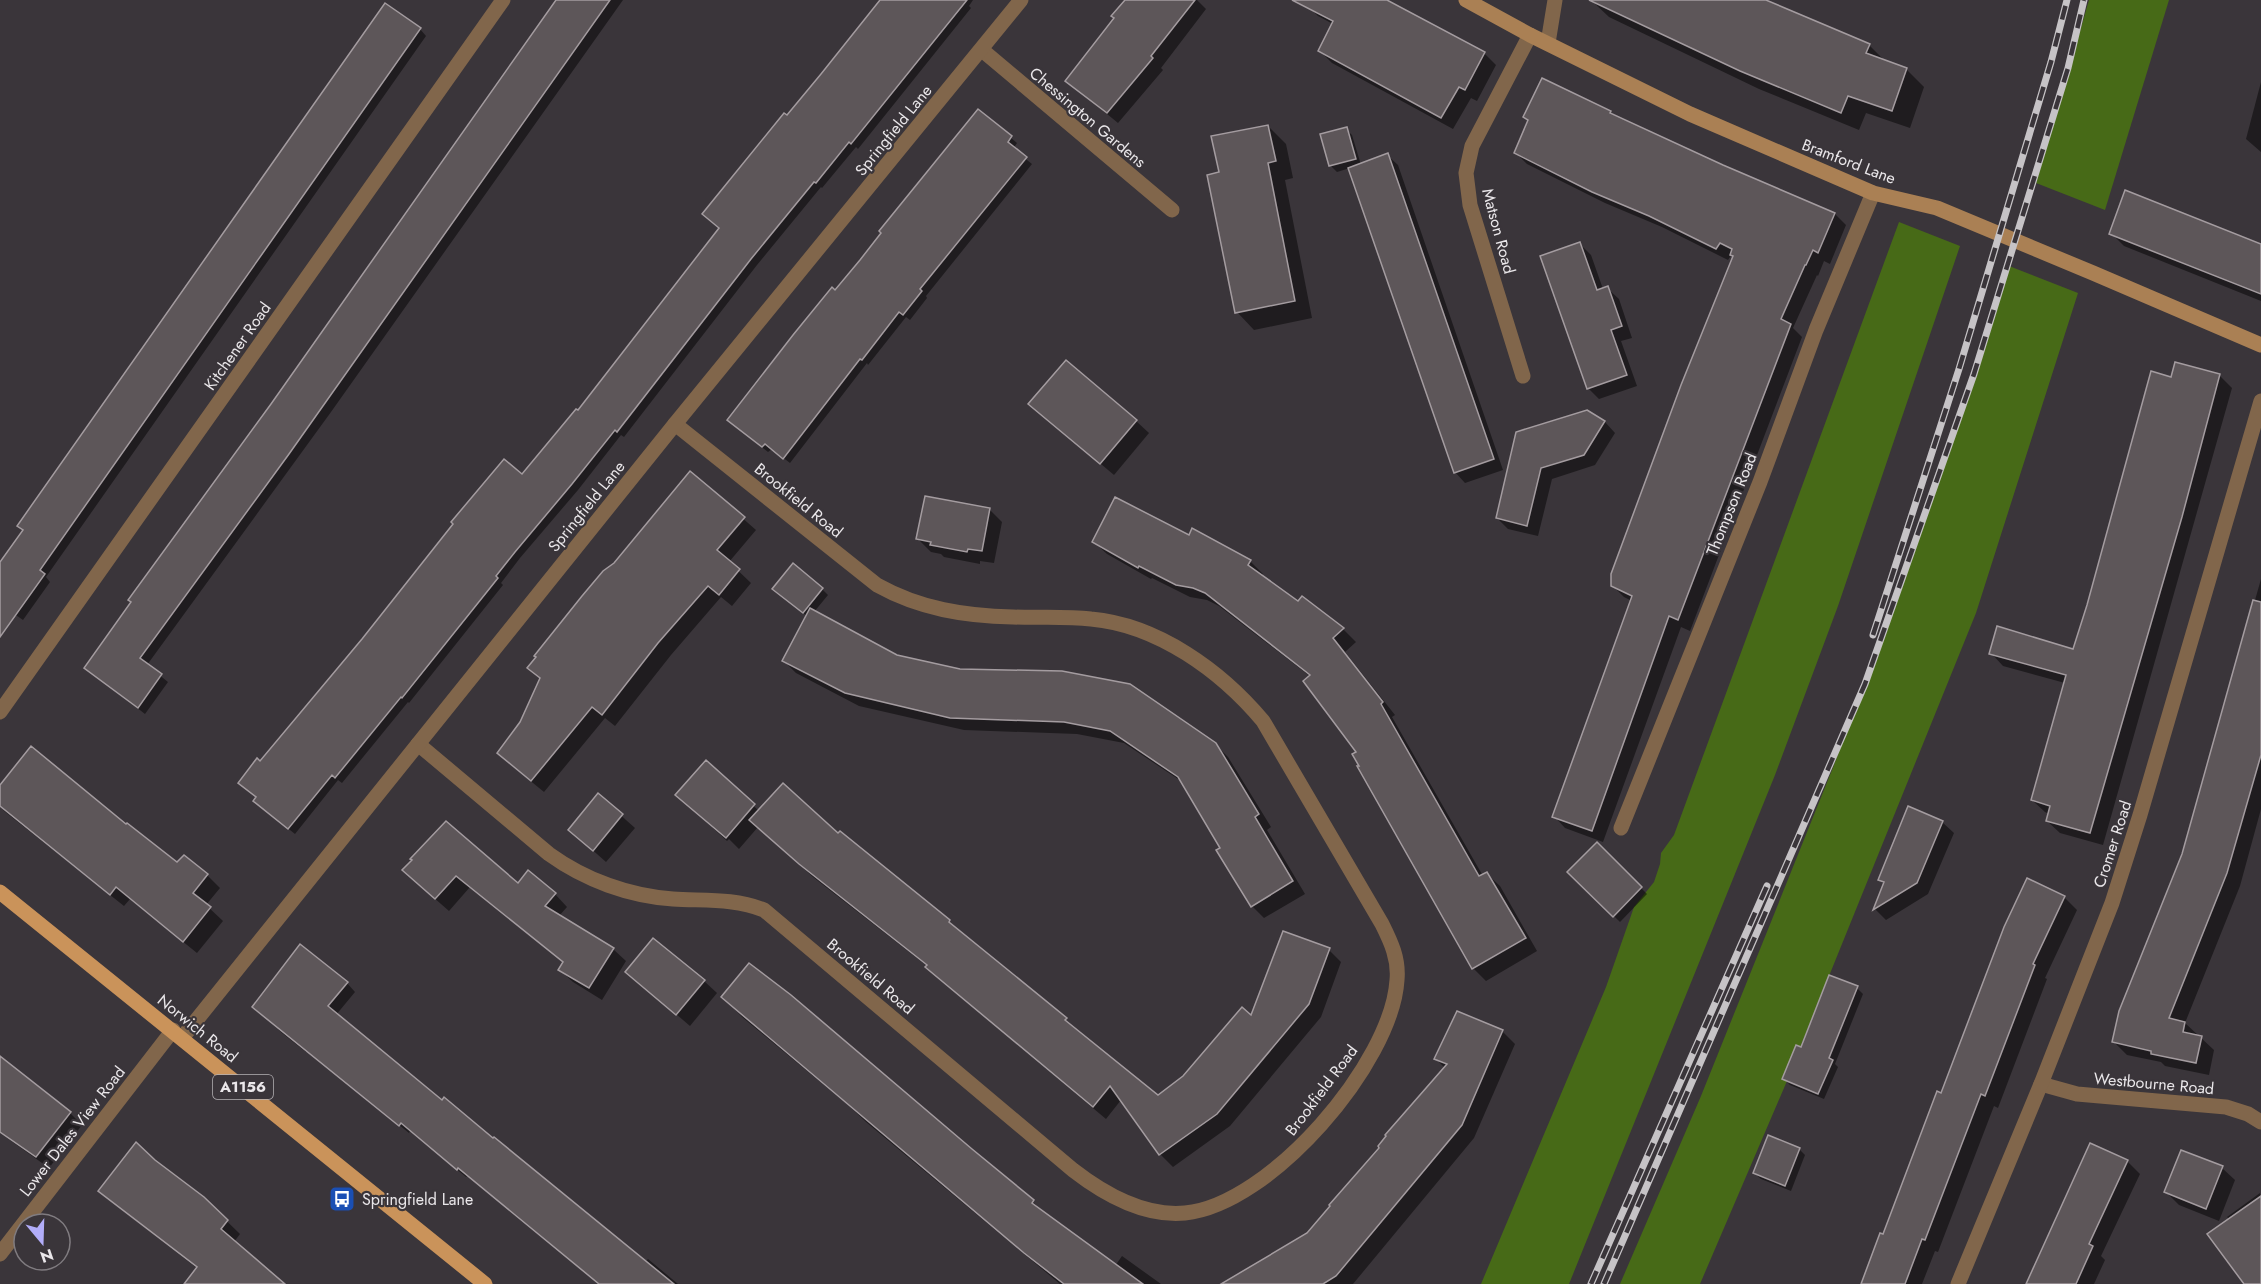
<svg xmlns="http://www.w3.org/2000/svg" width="2261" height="1284" viewBox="0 0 2261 1284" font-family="Jost,sans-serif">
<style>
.forest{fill:#476a17}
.shadow{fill:#0007}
.building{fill:#5d5659;stroke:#a49ca0;stroke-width:1.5}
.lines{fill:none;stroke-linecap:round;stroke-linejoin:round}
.street{stroke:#81664b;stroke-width:15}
.secondary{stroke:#aa8054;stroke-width:15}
.primary{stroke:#ca935a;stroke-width:15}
.rail-casing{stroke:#c6c3c6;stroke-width:7}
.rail{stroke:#3a353a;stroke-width:4.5;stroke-dasharray:14;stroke-linecap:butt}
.labels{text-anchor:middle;stroke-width:4.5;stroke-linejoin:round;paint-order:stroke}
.shield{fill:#3a353a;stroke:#b5b2b5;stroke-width:1.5}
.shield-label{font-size:15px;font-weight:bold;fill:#eae7ea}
.street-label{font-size:16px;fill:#eae7ea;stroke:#3a353a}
.poi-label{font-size:16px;fill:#eae7ea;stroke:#3a353a;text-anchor:start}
</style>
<rect width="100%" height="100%" fill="#3a353a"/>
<g class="forest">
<polygon points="2089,0 2169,0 2105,210 2036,183"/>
<polygon points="1899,222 1960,246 1838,606 1775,775 1569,1284 1481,1284 1606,987 1634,907 1654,882 1660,864 1661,853 1674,835"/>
<polygon points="2009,266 2078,293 1976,613 1793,1065 1782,1079 1787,1081 1700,1284 1620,1284 1701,1096 1834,765"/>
</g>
<g class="shadow">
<polygon points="559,0 623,0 331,412 147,665 168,682 145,714 86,668"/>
<polygon points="882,0 973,0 969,6 971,8 858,149 856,147 822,188 821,187 757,265 624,437 621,435 578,490 520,558 501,583 503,585 409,703 408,702 342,783 338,780 295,834 261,807 258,798 260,763 523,476 578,413 721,228 787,117"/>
<polygon points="1127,0 1197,0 1206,9 1161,68 1163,70 1118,123 1067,81 1116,19"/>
<polygon points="1309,0 1383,0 1484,53 1496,65 1477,101 1471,98 1453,129 1332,63 1320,51 1333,24 1318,16 1306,4"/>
<polygon points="1591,0 1763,0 1869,45 1886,62 1906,69 1924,87 1910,128 1866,113 1859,130 1759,89 1609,17"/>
<polygon points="420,29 426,36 46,577 50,582 23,620 0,604 0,564"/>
<polygon points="2261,82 2261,152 2246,139"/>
<polygon points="979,111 1017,143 1013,149 1032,164 926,296 927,298 910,320 906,317 868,365 867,363 790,463 772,449 768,452 735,426 836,292"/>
<polygon points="1610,112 1614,116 1723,167 1835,214 1846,225 1830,264 1824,261 1818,276 1817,275 1793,328 1802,337 1690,631 1681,627 1603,842 1565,828 1554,816 1632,601 1624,597 1612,585 1734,257 1732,254 1728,260 1662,227 1605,203 1527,164 1515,152 1529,121 1524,117"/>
<polygon points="1268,126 1286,144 1293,178 1285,180 1312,318 1254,330 1237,312 1220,174"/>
<polygon points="1346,129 1352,135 1361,165 1387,155 1398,165 1503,470 1465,483 1455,472 1350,168 1337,172 1331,166 1322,135"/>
<polygon points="2111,233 2261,246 2261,301 2124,246"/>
<polygon points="1580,244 1591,255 1603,289 1607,288 1619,299 1632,338 1621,341 1637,386 1599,399 1588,388"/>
<polygon points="2219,375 2232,388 2103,845 2060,833 2047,821 2049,814 2045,812 2032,800 2065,683 2003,666 1991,653 2074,650 2172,379"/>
<polygon points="1030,404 1136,421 1149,433 1114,475"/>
<polygon points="1587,411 1605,422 1615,433 1595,465 1552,479 1538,536 1508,529 1497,518"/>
<polygon points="691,473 756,530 729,562 751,583 732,606 721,597 671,655 615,726 605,718 544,792 511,765 522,723 541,679 529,668"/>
<polygon points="989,509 1002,522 994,563 980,561 980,564 944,557 941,554 931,552 918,539"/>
<polygon points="1189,537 1250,561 1263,574 1261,576 1299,603 1302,598 1343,629 1356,642 1345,652 1395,715 1392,717 1483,876 1487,874 1500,886 1537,951 1486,981 1473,968 1359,767 1358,752 1311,677 1219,606 1207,600 1190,597 1152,578 1151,579 1107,554 1094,542"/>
<polygon points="2261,579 2261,809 2240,886 2185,1023 2214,1050 2209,1075 2165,1066 2161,1062 2127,1055 2114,1042 2183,854"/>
<polygon points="822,589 828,595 814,612 896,656 1215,744 1228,757 1271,827 1267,830 1305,894 1264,918 1252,906 1222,848 1184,783 1124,743 1077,734 964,730 859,706 796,673 784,661 807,616 780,595"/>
<polygon points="706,762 759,811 839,835 949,921 962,934 1158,1097 1184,1077 1329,950 1341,962 1321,1017 1230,1126 1173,1167 1160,1154 1121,1100 1106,1119 940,980 927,966 813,877 758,827 739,849 729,839 727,841 677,795"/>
<polygon points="0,788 126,826 178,864 207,875 220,888 206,905 223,921 197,953 130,899 124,906 4,811 0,806"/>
<polygon points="598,795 635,828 606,862 570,830"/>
<polygon points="1942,822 1954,833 1928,894 1886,920 1875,909 1885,885 1879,879"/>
<polygon points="1597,844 1647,894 1620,922 1569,872"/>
<polygon points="414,860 555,894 567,907 559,916 613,949 626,961 602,1000 573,982 560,970 564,963 470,887 449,911 417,883"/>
<polygon points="2064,897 2077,910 2045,978 2047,979 1998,1108 1994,1106 1938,1252 1935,1251 1922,1284 1862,1284 1884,1236 1942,1095"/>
<polygon points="653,941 704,981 717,993 690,1026 627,972"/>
<polygon points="347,983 355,992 336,1015 442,1102 645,1262 648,1259 678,1284 599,1284 468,1176 466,1177 410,1131 409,1133 307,1050 306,1052 282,1033 254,1007"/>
<polygon points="1857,988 1863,994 1835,1064 1838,1067 1824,1099 1790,1085 1784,1079 1801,1049"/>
<polygon points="723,997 1033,1202 1045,1214 1115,1266 1122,1256 1161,1284 1060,1284 866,1122 848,1105 742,1017"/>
<polygon points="1502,1031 1515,1044 1474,1138 1353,1284 1262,1284 1308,1234 1445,1068 1436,1059"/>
<polygon points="0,1060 70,1113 82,1125 49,1168 0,1133"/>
<polygon points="2091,1145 2127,1161 2140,1174 2101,1256 2105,1260 2094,1284 2027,1284"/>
<polygon points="1799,1149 1805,1155 1791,1191 1761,1179 1754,1173"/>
<polygon points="2182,1152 2222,1168 2235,1180 2219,1221 2179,1205 2166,1192"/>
<polygon points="154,1161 203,1198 240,1234 234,1242 284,1284 192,1284 198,1269 113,1203 100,1191"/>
<polygon points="2260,1193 2261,1284 2246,1284 2230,1220 2227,1217"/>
</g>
<g class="building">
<polygon points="556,0 610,0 289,454 140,658 162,674 138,708 84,668 131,602 128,600 271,404"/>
<polygon points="880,0 967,0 851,144 849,142 816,183 814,182 751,259 617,432 615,430 572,484 515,552 496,576 498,578 402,698 401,697 335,778 332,775 288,829 253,801 256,797 238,783 257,758 260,761 362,639 453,524 451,522 504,459 522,474 576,409 578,410 719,228 702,214 784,113 787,115 821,74"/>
<polygon points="1125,0 1195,0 1151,56 1153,58 1107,113 1065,81 1114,18 1111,16"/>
<polygon points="1292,0 1387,0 1485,52 1465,90 1459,87 1441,118 1318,51 1333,21"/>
<polygon points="1589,0 1766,0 1870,44 1866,53 1907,68 1892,111 1848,96 1841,113 1740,71"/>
<polygon points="385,3 421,28 40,570 45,574 0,637 0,562 23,530 17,526"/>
<polygon points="1542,78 1611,111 1610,113 1723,165 1835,213 1818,253 1813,250 1806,265 1805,265 1781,319 1791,324 1678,620 1669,616 1592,831 1552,817 1632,596 1611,586 1611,574 1681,385 1733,256 1730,255 1732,249 1720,243 1716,249 1649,216 1592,192 1514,153 1528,120 1523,117"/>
<polygon points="978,109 1012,136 1008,142 1027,157 920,289 922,291 903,315 899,312 862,360 860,359 783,459 765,444 762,447 727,420 793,335 832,287 835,290 860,260 881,233 879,231"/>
<polygon points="1268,125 1276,161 1268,163 1295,301 1235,313 1207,175 1219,172 1211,136"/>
<polygon points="1347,127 1356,159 1329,166 1320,134"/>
<polygon points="1388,153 1494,459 1454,473 1348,168"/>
<polygon points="2125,190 2261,244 2261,294 2109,234"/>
<polygon points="1580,242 1597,290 1608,286 1622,326 1611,330 1627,375 1587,389 1540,256"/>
<polygon points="1066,360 1137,420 1100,464 1028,404"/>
<polygon points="2175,362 2220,374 2182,517 2090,833 2046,821 2050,806 2031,800 2066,675 1989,654 1997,626 2073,649 2087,605 2151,371 2171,377"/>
<polygon points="1587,410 1605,421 1584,455 1541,468 1527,526 1496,518 1516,432"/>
<polygon points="690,471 745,517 717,550 740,569 719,595 708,586 658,643 602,715 592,707 531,781 497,753 520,722 540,678 527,668 536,657 534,656 582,596 603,571 614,563"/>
<polygon points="925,496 990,508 982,551 968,549 967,552 930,545 931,542 916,539"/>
<polygon points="1115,497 1189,535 1192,528 1251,560 1248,565 1298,601 1302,596 1344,628 1333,638 1383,702 1381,704 1479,876 1487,872 1526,938 1472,969 1357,766 1359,766 1352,754 1356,752 1303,681 1310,675 1205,593 1193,588 1176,585 1139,566 1138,568 1092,542"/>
<polygon points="793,563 823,588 803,613 772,589"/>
<polygon points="2253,600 2261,602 2261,755 2227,873 2169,1018 2185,1022 2183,1032 2202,1036 2196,1063 2151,1054 2151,1051 2112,1042 2119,1011 2182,854"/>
<polygon points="810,608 897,655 960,669 1062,671 1130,684 1216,743 1259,814 1255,817 1293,881 1251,907 1216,850 1220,848 1178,777 1110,731 1064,722 950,718 845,693 782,661"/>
<polygon points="31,746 126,824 127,823 177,862 184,855 208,874 193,893 211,907 183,942 116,887 110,895 0,806 0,785"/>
<polygon points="706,760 755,804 726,838 675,795"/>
<polygon points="783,783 838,833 840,831 950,920 949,922 1067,1018 1065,1020 1158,1095 1183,1076 1242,1007 1251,1015 1283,931 1330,948 1309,1004 1217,1114 1159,1155 1110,1086 1093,1107 925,967 927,965 799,864 749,820"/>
<polygon points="598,793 623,814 593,851 568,830"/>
<polygon points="1908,806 1943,821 1917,883 1873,910 1884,882 1878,880"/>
<polygon points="446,821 518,883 528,870 556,893 545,906 614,948 589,988 558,970 563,962 456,876 435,899 402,870 412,860 410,859"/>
<polygon points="1597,842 1642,887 1613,917 1567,872"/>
<polygon points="2027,878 2065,896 2033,964 2035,965 1985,1096 1981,1094 1925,1240 1922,1239 1905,1284 1861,1284 1880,1233 1883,1234 1937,1091 1941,1093 2004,927"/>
<polygon points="653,938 705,980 676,1015 625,972"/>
<polygon points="300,944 348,982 328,1006 442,1100 444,1097 493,1138 494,1137 674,1284 599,1284 458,1168 457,1170 401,1123 399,1126 252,1007"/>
<polygon points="749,963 791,995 972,1149 1034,1200 1032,1203 1143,1284 1064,1284 1024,1253 721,997"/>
<polygon points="1829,975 1858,986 1829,1058 1833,1060 1818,1094 1782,1079 1796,1045 1801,1047"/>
<polygon points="1457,1011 1503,1030 1462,1125 1336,1276 1323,1284 1221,1284 1307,1233 1330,1206 1329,1205 1379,1148 1378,1146 1386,1136 1385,1135 1447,1064 1434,1059"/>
<polygon points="0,1056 71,1112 36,1157 0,1132"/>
<polygon points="1768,1135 1800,1148 1785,1186 1753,1173"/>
<polygon points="136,1142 155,1160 204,1197 228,1220 221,1229 285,1284 184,1284 197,1267 98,1191"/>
<polygon points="2090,1143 2128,1160 2089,1244 2093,1246 2076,1284 2026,1284"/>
<polygon points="2181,1150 2223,1166 2206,1209 2164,1192"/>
<polygon points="2261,1196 2261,1284 2244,1284 2207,1234"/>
</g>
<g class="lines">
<g class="street">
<polyline points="1548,43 1555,0"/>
<polyline points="982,50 1172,210"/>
<polyline points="1523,376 1470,205 1466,173 1472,146 1530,35"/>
<polyline points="0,712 503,0"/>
<path d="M418 744 549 854C585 880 629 896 673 899 704 901 734 898 764 910L1073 1170C1104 1194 1143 1217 1185 1213 1270 1205 1392 1063 1397 980 1399 959 1391 942 1382 924L1263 721C1221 671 1158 625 1091 619 1065 616 1039 618 1013 617 965 616 920 609 877 585L675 424"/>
<polyline points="1621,828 1760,482 1816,330 1873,193"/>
<polyline points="182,1038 675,424 1021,0"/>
<polyline points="2041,1084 2077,1094 2226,1107 2248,1114 2261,1122"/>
<polyline points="0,1254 173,1030"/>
<polyline points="1958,1284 2041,1084 2112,903 2140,815 2261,401"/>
</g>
<polyline class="secondary" points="1466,0 1530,35 1690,114 1873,193 1937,208 2093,273 2261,345"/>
<polyline class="primary" points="0,892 485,1284"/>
<g class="rail-casing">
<g id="rail">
<polyline points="1873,635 1959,369 2051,62 2067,0"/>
<polyline points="1591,1284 1767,886"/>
<polyline points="1604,1284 1865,684 1974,374 2068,68 2084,0"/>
</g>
</g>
<use href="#rail" class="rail"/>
</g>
<defs>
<g id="bus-square" transform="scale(1.35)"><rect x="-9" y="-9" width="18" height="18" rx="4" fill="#1a4fb4" stroke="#3a353a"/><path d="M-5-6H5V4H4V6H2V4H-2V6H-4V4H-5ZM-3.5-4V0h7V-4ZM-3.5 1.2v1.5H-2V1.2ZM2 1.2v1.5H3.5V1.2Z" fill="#fff"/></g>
</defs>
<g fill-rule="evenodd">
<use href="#bus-square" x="342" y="1199"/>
</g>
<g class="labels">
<rect class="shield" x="213" y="1075" width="60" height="24" rx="4.5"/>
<g class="shield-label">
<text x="243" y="1092">A1156</text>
</g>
<g class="street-label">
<text transform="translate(1088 117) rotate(40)" y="6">Chessington Gardens</text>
<text transform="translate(893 130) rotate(-51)" y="6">Springfield Lane</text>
<text transform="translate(1849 161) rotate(21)" y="6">Bramford Lane</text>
<text transform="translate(1499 231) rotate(75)" y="6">Matson Road</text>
<text transform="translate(237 346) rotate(-55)" y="6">Kitchener Road</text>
<text transform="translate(799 500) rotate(39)" y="6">Brookfield Road</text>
<text transform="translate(1731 504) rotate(-68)" y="6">Thompson Road</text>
<text transform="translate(586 506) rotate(-51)" y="6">Springfield Lane</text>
<text transform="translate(2112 844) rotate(-72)" y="6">Cromer Road</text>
<text transform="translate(871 976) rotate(40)" y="6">Brookfield Road</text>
<text transform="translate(198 1028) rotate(39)" y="6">Norwich Road</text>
<text transform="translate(2154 1083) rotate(5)" y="6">Westbourne Road</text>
<text transform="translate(1321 1090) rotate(-53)" y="6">Brookfield Road</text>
<text transform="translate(72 1131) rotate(-52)" y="6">Lower Dales View Road</text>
</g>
<g class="poi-label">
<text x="362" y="1205">Springfield Lane</text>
</g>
</g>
<g transform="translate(42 1242) rotate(161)"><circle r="28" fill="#3a353a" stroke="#807c80" stroke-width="1.5"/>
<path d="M0-4.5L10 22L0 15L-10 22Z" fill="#b2adf9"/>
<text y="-9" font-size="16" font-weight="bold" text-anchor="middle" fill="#eae7ea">N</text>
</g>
</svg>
